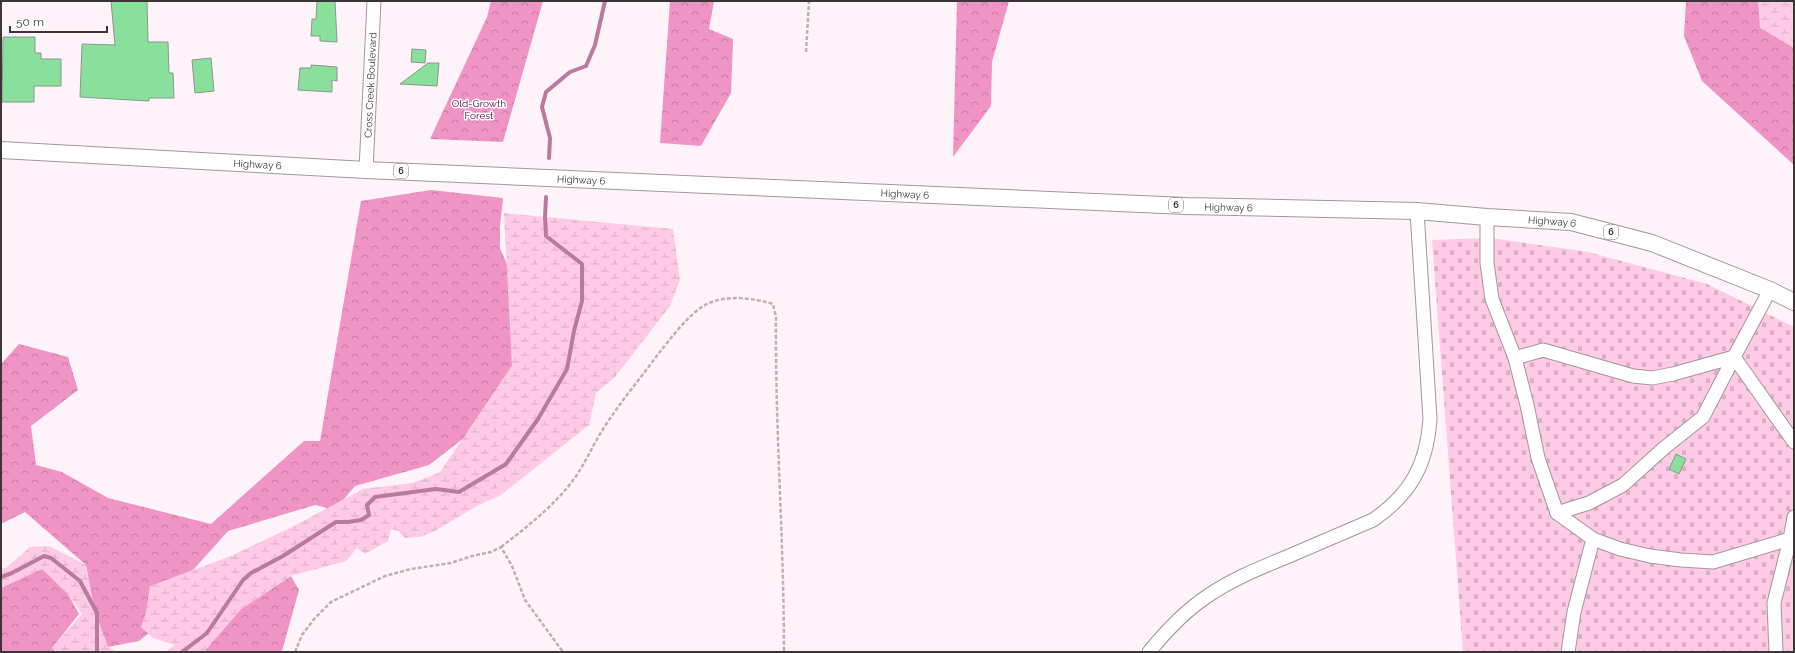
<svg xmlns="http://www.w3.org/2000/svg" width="1795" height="653" viewBox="0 0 1795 653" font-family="Raleway,sans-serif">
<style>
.forest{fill:url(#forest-crowns)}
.wetland{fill:url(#wetland-marsh)}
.cemetery{fill:url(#cemetery-stones)}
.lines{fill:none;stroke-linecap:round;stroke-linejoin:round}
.stream{stroke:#bb799d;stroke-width:4}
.building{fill:#89e09d;stroke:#8b978d}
.minor-casing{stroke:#a4959c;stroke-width:15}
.major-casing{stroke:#a4959c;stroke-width:18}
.path{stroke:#bab1b5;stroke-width:2.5;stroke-dasharray:4 2;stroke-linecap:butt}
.minor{stroke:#fff;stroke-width:13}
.major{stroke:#fff;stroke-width:16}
.labels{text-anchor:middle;stroke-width:3;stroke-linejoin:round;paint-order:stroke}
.shield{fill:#fff;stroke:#767274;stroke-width:1}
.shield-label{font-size:9px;font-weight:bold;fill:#3c3538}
.street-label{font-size:10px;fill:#3c3538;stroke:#fff}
.park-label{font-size:10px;fill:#530038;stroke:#fff}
</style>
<defs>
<pattern id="forest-crowns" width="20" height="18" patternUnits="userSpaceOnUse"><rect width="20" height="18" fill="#f094c6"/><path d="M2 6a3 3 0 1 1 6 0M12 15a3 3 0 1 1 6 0" fill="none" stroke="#c47aa2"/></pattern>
<pattern id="wetland-marsh" width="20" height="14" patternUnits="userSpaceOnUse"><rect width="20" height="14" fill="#ffcae5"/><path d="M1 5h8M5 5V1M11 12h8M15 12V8" fill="none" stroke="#dbaec5"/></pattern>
<pattern id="cemetery-stones" width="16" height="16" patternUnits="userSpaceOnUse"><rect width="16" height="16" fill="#ffcae5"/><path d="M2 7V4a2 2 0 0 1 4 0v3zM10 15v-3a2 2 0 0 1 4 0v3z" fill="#dbaec5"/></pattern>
</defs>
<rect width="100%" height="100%" fill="#fdf3f8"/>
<g class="forest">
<polygon points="491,1 543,1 503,142 430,139 487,17"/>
<polygon points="670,1 714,1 709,29 733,39 731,93 701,146 660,143"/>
<polygon points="957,1 1009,1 992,62 991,106 953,157"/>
<polygon points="1686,1 1794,1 1794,165 1702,81 1684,36"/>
<polygon points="431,190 503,198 500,226 500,248 510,271 512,366 464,438 429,465 355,486 335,510 315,505 228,531 194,569 172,583 164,621 139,641 108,647 99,635 86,565 25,512 1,524 1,364 19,344 68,357 78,390 31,426 36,465 62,472 108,498 211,524 304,441 320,441 361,201"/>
<polygon points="42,568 68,594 79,614 52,648 56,652 1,652 1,588"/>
<polygon points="291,576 299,590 282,651 203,652 241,609"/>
</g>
<g class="wetland">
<polygon points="1758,1 1794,1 1794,48 1760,28"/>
<polygon points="504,213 673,229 680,280 670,306 615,377 596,393 589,425 501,495 477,506 435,531 420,537 405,538 398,531 391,529 388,541 365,554 357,548 346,561 291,576 241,609 205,651 165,652 175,645 153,638 141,627 146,612 150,586 231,556 294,526 363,489 413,483 440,472 512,366"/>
<polygon points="49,546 86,565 94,608 108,647 117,652 56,652 52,648 82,614 68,594 42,569 1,588 1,568 6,568 30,547"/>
</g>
<polygon class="cemetery" points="1491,238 1588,252 1707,284 1794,327 1794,652 1463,652 1432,240"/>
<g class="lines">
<g class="stream">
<polyline points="549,158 550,138 542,107 546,92 570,72 586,66 595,45 605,1"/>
<polyline points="1,577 12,573 44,556 51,558 80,581 97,613 97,652"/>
<polyline points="182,652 207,633 243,580 251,573 283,556 336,522 348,522 361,520 369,515 367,505 375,497 390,495 436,489 459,492 506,464 538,419 567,369 574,331 582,301 582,264 546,236 545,217 546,197"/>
</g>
</g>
<g class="building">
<polygon points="111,1 147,1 148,42 168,42 169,73 173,73 174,98 149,98 149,101 80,97 82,44 115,45"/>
<polygon points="317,1 335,1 337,42 320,41 320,36 311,36 312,19 316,19"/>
<polygon points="3,37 35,37 35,53 41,53 41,59 61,59 61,86 34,86 34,102 2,102"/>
<polygon points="412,49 426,50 425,63 411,62"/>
<polygon points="211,58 214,91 195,93 192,60"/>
<polygon points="428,63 439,63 437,86 400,84"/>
<polygon points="311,65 337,67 337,81 332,80 332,92 298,90 300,68 311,68"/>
<polygon points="1676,454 1686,459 1679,474 1669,469"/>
</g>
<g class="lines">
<g class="minor-casing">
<g id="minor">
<path id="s1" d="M366 170 374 1"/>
<polyline points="1487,217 1487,263 1492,299 1515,358 1527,405 1538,458 1557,513 1593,539 1620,549 1650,556 1681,560 1713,562 1790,539 1794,517"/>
<polyline points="1770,290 1734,357 1794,442"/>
<polyline points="1515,358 1543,350 1633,376 1652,378 1673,374 1734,357 1703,417 1664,448 1623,485 1589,503 1557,513"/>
<path d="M1149 652C1166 631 1184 612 1206 597 1232 579 1260 568 1289 556 1317 544 1345 532 1373 520 1411 494 1427 464 1430 419L1417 211"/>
<polyline points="1568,652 1574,612 1593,539"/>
<polyline points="1776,652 1774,603 1790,539 1794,541"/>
</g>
</g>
<g class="major-casing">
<g id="major">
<path id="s2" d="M1 150 366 170 1186 206 1417 211 1487 217 1571 222 1652 243 1770 290 1794 302"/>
</g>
</g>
<g class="path">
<polyline points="806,52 809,1"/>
<path d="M501 547C527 527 555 505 574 479 584 465 591 449 600 434 617 406 639 380 659 353 671 338 688 315 705 305 725 294 753 298 773 304L776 317C775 428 784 540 784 652"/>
<polyline points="295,652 302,635 315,618 331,602 385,576 411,569 451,563 472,556 491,552 501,547 512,566 525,600 563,652"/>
</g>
<use href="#minor" class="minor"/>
<use href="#major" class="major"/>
</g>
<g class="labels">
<g class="shield">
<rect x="394" y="164" width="14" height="14" rx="3"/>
<rect x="1169" y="198" width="14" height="14" rx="3"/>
<rect x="1604" y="225" width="14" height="14" rx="3"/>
</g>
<g class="shield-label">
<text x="401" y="174">6</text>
<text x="1176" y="208">6</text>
<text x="1611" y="235">6</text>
</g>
<g class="street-label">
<text dy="4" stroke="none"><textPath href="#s1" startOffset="85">Cross Creek Boulevard</textPath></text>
<text dy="4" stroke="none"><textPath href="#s2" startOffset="257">Highway 6</textPath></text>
<text dy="4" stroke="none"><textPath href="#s2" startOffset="581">Highway 6</textPath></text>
<text dy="4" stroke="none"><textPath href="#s2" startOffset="905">Highway 6</textPath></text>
<text dy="4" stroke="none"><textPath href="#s2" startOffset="1229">Highway 6</textPath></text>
<text dy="4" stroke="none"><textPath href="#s2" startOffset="1553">Highway 6</textPath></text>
</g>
<g class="park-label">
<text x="479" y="107">Old-Growth<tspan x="479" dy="12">Forest</tspan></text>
</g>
</g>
<rect width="1795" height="653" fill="none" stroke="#3c3538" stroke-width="4"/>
<path d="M10 26v6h97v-6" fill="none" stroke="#3c3538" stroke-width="2"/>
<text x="16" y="26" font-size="12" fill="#3c3538" stroke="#ffffff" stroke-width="3" paint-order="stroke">50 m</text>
</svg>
